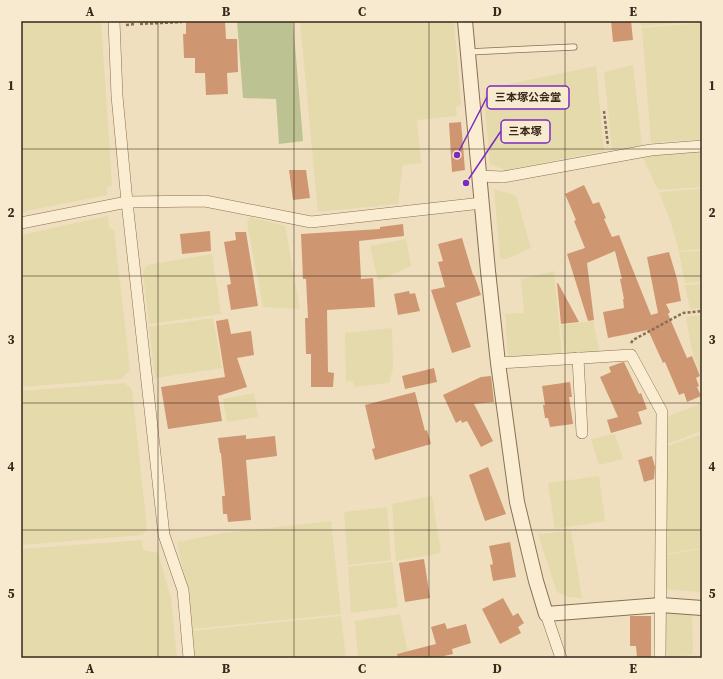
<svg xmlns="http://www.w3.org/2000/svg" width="723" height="679" viewBox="0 0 723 679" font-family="'Source Serif 4','Noto Sans JP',serif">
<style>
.farmland{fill:#e5daab}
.cemetery{fill:#bdc292}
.building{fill:#cf9672}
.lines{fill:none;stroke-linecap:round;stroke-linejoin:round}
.service-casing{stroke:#886f56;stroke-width:7}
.minor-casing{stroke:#886f56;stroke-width:12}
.tertiary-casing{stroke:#886f56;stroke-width:16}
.path{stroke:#886f56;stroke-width:2.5;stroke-dasharray:3 2;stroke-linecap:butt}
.service{stroke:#faedd1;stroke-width:5.5}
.minor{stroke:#faedd1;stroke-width:11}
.tertiary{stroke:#faedd1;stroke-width:14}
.grid{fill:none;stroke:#37281b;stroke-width:1;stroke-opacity:0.55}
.leader{fill:none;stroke:#7b2cbf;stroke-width:1.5}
.callout-dot{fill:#7b2cbf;stroke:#f7eace;stroke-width:1.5}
.callout{fill:#f7eace;stroke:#7b2cbf;stroke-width:1.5}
.callout-label{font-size:11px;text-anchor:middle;font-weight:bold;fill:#37281b}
.neatline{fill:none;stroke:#37281b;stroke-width:1.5}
.grid-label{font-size:13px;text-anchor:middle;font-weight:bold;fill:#37281b}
</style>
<rect width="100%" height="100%" fill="#efdfbe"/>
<g class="farmland">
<polygon points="21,21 101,21 112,185 107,188 107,195 21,212"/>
<polygon points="300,21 454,21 461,105 456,107 457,116 417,120 421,163 403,165 398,204 318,212"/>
<polygon points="641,21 702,21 641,26"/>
<polygon points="702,23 702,139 651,143 642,28"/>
<polygon points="633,65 642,146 612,150 604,72"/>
<polygon points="596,66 604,151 505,170 490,164 484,96 486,91 495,87"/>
<polygon points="702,149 702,187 658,190 642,155"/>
<polygon points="494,189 516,196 531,248 506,259 500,259"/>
<polygon points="702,189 702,249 679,251 670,220 659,192"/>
<polygon points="108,216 109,228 114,230 130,370 121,379 21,387 21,235"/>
<polygon points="250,217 285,226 300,309 263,307 247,223"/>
<polygon points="406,239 411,266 378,281 370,246"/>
<polygon points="702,251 702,282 685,283 679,252"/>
<polygon points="212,254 221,314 149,324 143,272 147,265"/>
<polygon points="554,271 562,356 508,356 505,314 524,313 521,279"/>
<polygon points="702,284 702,308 690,309 685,285"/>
<polygon points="702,315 702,377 701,377 692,351 686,317"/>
<polygon points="213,318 222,368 155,378 149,327"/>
<polygon points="593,321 600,354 565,358 561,325"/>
<polygon points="392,328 393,368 389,383 354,387 353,381 346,382 345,333"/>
<polygon points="124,383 132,389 147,529 142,535 21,545 21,391"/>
<polygon points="254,393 258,417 227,422 223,399"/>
<polygon points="702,403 702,431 666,444 667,417"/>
<polygon points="615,434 623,459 599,465 591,439"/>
<polygon points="702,434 702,548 664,554 667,446"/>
<polygon points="599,476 605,521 555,529 548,483"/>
<polygon points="432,496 441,553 396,561 392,504"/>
<polygon points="387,507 391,560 348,565 344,512"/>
<polygon points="331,521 341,614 191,629 187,588 177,542 224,533"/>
<polygon points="571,531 576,561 582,598 568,597 557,592 538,534"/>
<polygon points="142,540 143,550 158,553 171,598 177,658 21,658 21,549"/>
<polygon points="702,549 701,592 663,589 664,555"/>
<polygon points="392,562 398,607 351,613 348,567"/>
<polygon points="666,613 692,614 693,652 692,655 668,657 665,650"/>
<polygon points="400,614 409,658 358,658 355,621"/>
<polygon points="341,616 346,658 194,658 192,631"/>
</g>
<polygon class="cemetery" points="237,21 293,21 303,141 279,144 276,99 243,98"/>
<g class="building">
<polygon points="186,21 225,21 226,39 237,39 238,72 227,73 228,94 206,95 205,73 195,73 195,58 184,58 183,34 186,34"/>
<polygon points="611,21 631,21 633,40 613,42"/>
<polygon points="461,122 465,170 452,172 449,123"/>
<polygon points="289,170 306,170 310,198 293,200"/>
<polygon points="584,185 593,204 599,202 606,218 604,219 612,237 619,235 651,315 658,313 647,257 669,252 677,279 681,301 666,304 670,312 668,314 687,358 692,356 700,376 696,378 699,386 697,387 701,396 687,402 684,393 679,395 665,362 663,363 648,330 608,338 603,312 624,308 623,299 624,299 620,279 622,279 615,251 587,263 594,320 588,321 567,254 585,248 574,221 576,220 565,194"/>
<polygon points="403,224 404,236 359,241 361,279 373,278 375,307 327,310 328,372 334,373 333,387 311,387 311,354 306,354 305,318 308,318 306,279 303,279 301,234 380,229 380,227"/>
<polygon points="210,231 211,251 182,254 180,234"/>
<polygon points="235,232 246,232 258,306 231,310 227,285 231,284 224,242 236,240"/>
<polygon points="462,238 473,275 474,275 481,295 456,303 471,347 452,353 431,290 445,287 438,262 443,261 438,244"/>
<polygon points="557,283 558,283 579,322 561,324"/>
<polygon points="409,291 410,294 415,293 420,311 398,315 394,294"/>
<polygon points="228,319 231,334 251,331 254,355 237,358 247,387 218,396 222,421 168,429 161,387 225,377 216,321"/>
<polygon points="624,362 639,394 641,393 647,409 638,412 642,424 611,433 607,420 618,417 600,377 611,372 609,367 620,363"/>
<polygon points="434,368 437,382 405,389 402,376"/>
<polygon points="491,376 494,402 474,404 493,441 481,447 467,421 462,423 461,420 456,423 443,395 481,377"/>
<polygon points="570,382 572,397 569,397 573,424 550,427 548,418 545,418 543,405 545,405 542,386"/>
<polygon points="415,392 425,431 427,430 431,444 375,460 372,449 375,448 365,405"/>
<polygon points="246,435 246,439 275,436 277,456 246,460 251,520 228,522 227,514 223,514 222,496 225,496 221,453 220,453 218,438"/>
<polygon points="652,456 655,467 654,479 644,482 638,460"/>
<polygon points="488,467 506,514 485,521 469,475"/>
<polygon points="510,542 516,577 493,581 490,565 493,564 489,546"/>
<polygon points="424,559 430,598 405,602 399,563"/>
<polygon points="503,598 513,616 518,613 524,623 518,627 521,633 500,644 482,609"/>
<polygon points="630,616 651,616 651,658 637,658 636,646 630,646"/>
<polygon points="445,623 447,629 466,624 471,643 452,649 453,654 435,658 398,658 397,654 436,644 431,627"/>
</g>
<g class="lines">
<g class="service-casing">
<polyline id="service" points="468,52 574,47"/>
</g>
<g class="minor-casing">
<g id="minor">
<polyline points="114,21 117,96 127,202 164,535 183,590 189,658"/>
<polyline points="479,176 503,177 651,150 702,146"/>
<polyline points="21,223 127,202 205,201 311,222 482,203"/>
<polyline points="578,358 582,433"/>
<polyline points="498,363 631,355 662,412 660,658"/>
<polyline points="546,614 561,658"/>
</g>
</g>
<g class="tertiary-casing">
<polyline id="tertiary" points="465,21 488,271 498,363 517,502 536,581 546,614 661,605 702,608"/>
</g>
<g class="path">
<polyline points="140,24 182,22"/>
<polyline points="126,25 135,24"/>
<polyline points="604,111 608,146"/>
<polyline points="631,343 633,340 683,313 702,311"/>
</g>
<use href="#service" class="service"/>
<use href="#minor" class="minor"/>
<use href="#tertiary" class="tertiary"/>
</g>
<path class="grid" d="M158 21V658M294 21V658M429 21V658M565 21V658M21 149H702M21 276H702M21 403H702M21 530H702"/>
<path class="leader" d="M457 155L487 97M466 183L501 131"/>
<g class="callout-dot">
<circle cx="457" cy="155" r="4"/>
<circle cx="466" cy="183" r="4"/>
</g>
<g class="callout">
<rect x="487" y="86" width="82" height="23" rx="4"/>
<rect x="501" y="120" width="49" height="23" rx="4"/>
</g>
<g class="callout-label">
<text x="528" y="101">三本塚公会堂</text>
<text x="525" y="135">三本塚</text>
</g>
<rect width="723" height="679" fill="none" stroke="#f7eace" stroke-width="44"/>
<rect x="22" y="22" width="679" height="635" class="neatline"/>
<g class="grid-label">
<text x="90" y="16">A</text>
<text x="226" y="16">B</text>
<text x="362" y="16">C</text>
<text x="497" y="16">D</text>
<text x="633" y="16">E</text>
<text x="11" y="90">1</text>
<text x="712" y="90">1</text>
<text x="11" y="217">2</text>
<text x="712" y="217">2</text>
<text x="11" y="344">3</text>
<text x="712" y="344">3</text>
<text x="11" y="471">4</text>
<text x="712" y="471">4</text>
<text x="11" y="598">5</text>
<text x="712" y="598">5</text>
<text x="90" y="673">A</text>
<text x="226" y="673">B</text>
<text x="362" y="673">C</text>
<text x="497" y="673">D</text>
<text x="633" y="673">E</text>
</g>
</svg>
